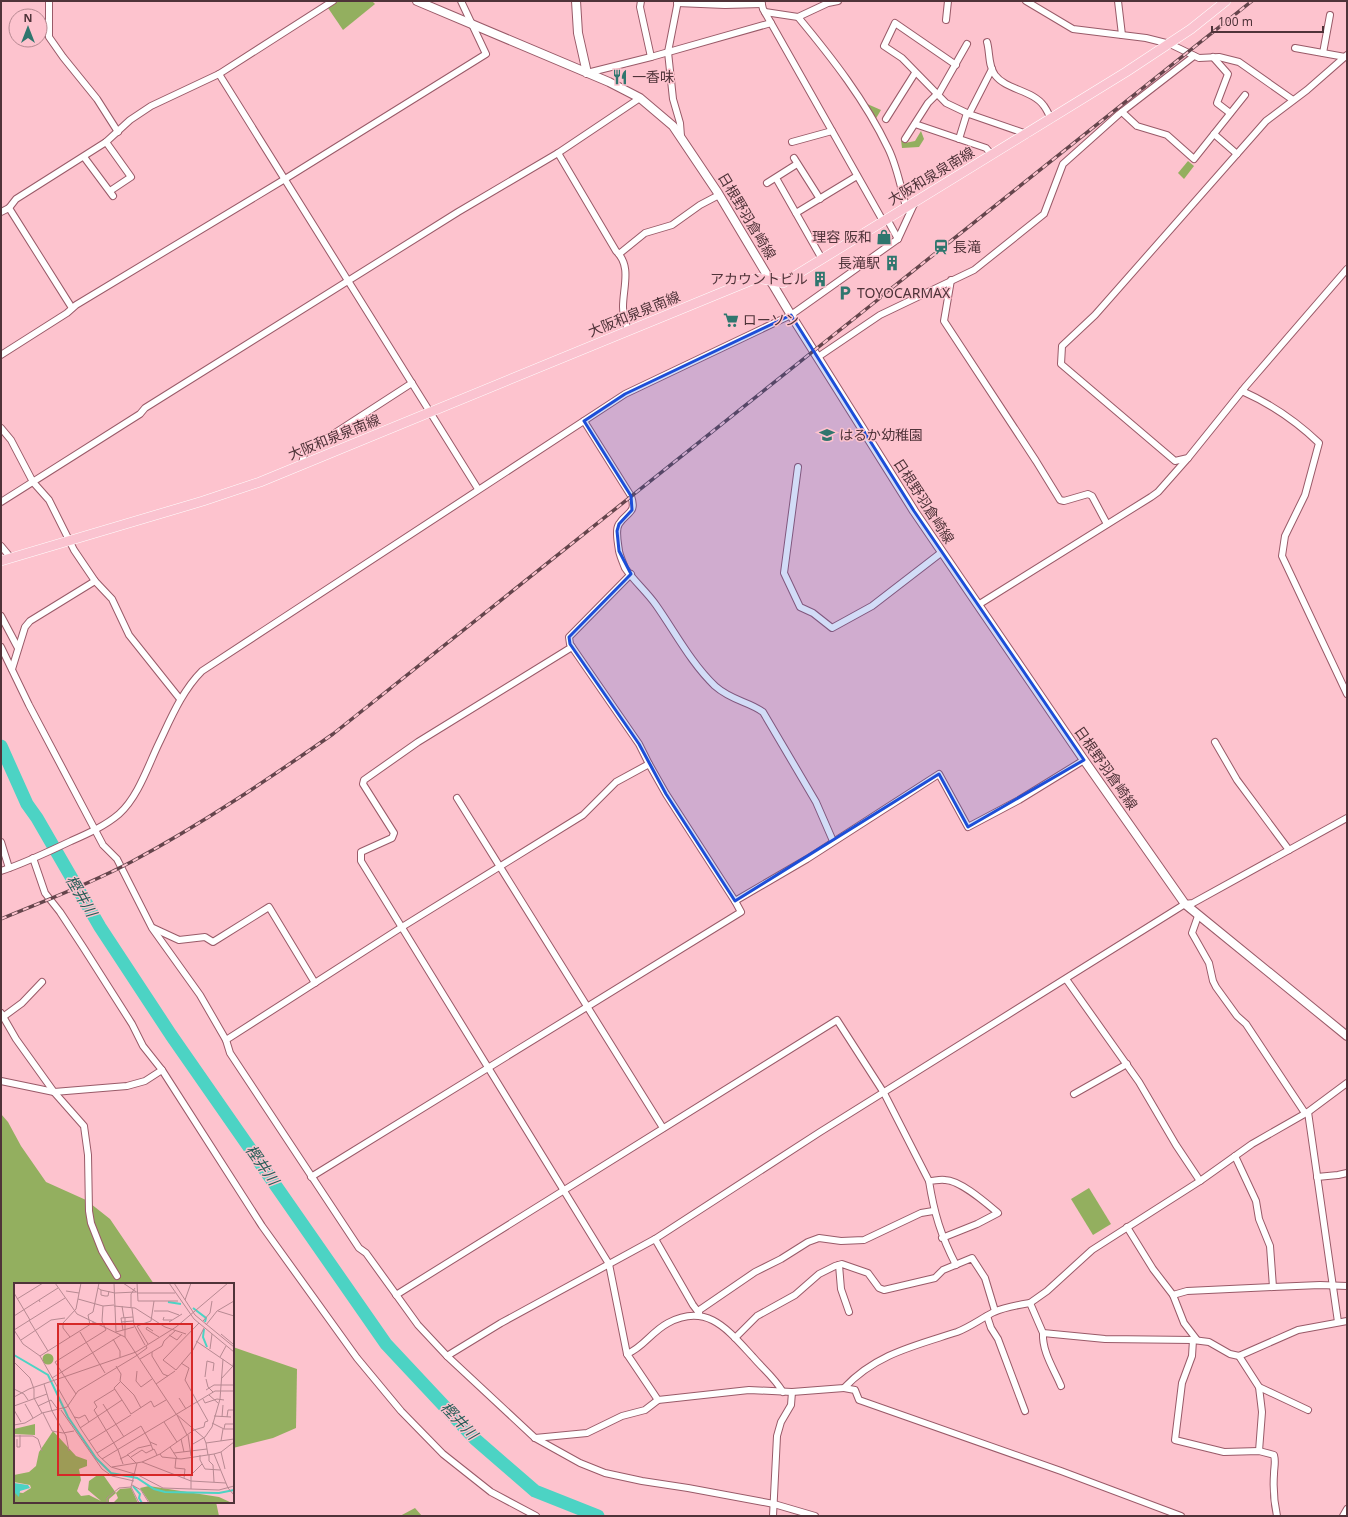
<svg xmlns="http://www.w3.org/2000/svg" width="1348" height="1517" viewBox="0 0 1348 1517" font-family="'Noto Sans','Noto Sans JP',sans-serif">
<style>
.green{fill:#93af5f}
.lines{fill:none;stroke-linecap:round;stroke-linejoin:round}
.river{stroke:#4cd3c4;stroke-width:13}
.street-casing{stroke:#995a68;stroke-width:8}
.secondary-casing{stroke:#995a68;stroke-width:10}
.primary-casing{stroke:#fff;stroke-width:10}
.street{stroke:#fff;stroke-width:6}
.secondary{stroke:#fff;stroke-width:8}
.primary{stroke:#fac3d0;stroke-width:9}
.rail-casing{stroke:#65454c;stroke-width:3.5}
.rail{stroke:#fdc3ce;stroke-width:2;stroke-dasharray:6;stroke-linecap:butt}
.marked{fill:#1d4ed8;fill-opacity:0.2;stroke:#1d4ed8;stroke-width:3;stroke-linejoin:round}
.labels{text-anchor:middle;stroke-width:3;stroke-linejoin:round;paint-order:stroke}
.poi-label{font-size:14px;fill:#4f3339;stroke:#fdc3ce;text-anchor:start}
.street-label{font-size:14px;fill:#4f3339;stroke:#fdc3ce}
.water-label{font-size:15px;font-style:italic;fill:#275e58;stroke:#fdc3ce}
.inset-river{fill:none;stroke:#4cd3c4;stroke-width:2}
.inset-road{fill:none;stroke:#b78992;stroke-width:1}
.view{fill:#d62828;fill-opacity:0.15;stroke:#d62828;stroke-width:2}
.inset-edge{fill:none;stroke:#4f3339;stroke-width:2}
</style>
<rect width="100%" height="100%" fill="#fdc3ce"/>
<g class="green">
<polygon points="339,1 372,1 375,4 343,30 328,8"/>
<polygon points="865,103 881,110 875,120"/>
<polygon points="921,131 924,139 919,147 902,148 901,140 905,143 915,141"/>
<polygon points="1188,161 1194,166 1184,179 1178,173"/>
<polygon points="1,1114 8,1122 21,1146 46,1182 86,1200 110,1219 154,1284 15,1284 15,1502 216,1502 219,1516 1,1516"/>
<polygon points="1089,1188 1111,1224 1093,1235 1071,1199"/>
<polygon points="233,1347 297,1369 296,1428 273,1438 233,1448"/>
<polygon points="415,1508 422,1516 400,1516"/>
</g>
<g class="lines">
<polyline class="river" points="1,746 27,804 37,818 100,927 171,1035 386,1344 475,1439 535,1491 598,1516"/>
<g class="street-casing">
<g id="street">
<polyline points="49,1 49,37 63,57 97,99 118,132"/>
<polyline points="641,1 640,7 651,57"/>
<polyline points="678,1 668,52 673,99 680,123 681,136"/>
<polyline points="761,1 763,9 883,221"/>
<polyline points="1026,1 1073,29 1146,38 1170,44 1199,58 1219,57 1239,62 1293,100"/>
<polyline points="1118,1 1122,35"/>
<polyline points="677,3 725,5 762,4"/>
<path d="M765 12 798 17C832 58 865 100 888 148 897 166 901 188 906 207"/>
<polyline points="798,17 828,3 838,1"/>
<polyline points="946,20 948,1"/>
<path d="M987 42C990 52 988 66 995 75 1006 90 1033 90 1044 106 1047 110 1049 115 1051 119"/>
<polyline points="1295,48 1345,57"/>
<polyline points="1323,53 1330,15"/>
<polyline points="1347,55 1307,90 1266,121 1095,315 1062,346 1061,364 1175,461 1188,458 1246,386 1347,269"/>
<polyline points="1213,57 1228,74 1217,103 1230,113"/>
<polyline points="956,65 895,23 884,46 902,58 946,103 969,114 1027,134"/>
<polyline points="587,73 651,57 771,23"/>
<polyline points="219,74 478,489"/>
<polyline points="938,95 967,44"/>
<polyline points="1122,112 1137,126 1167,135 1194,159 1245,95"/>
<polyline points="969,114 992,69"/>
<polyline points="886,119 915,73"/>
<polyline points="915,124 986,148 992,155"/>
<polyline points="1214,134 1237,154"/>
<polyline points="905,139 928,103 937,94"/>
<polyline points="959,139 967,113"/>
<polyline points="106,142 131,177 110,191"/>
<polyline points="792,142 832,131"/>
<path d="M558 153 616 251C632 266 623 287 623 307 623 315 626 323 628 331"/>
<polyline points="84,157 113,196"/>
<polyline points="794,158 820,199"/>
<polyline points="776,178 822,259"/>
<polyline points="767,183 797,164"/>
<polyline points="9,208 72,308"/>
<polyline points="1,212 9,208 16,199 106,142 130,120 151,106 219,74 333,1"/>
<polyline points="796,213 857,176"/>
<polyline points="898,239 915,202"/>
<polyline points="619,254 645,233 672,225 700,205 719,195"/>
<polyline points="951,280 944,321 1036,461 1060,500 1064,501 1088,494 1092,496 1107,524"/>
<polyline points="1,355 67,313 76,305 285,179 486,54 461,1"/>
<polyline points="818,357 880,315 974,270 1044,214 1063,164 1119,114 1194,56"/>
<path d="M1242 391C1271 404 1296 421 1319 443L1305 495 1285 536 1282 556 1347 694"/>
<path d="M584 421 631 496C637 514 627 511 619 524 615 530 618 543 619 551 620 556 623 563 625 568 634 581 647 592 656 605 675 632 691 663 715 686 732 701 748 701 763 712L816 802 833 841"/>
<polyline points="1,428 11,440 33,482 49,500 74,550 95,581 112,599 129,635 180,699"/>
<polyline points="302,465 304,453 412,383"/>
<polyline points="798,467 784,573 800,607 813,613 832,628 872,606 942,552"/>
<polyline points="1,502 140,414 145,408 458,212 558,153 640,98"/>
<polyline points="1,546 11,558"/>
<polyline points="631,574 569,637 570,644 639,744 649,764"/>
<polyline points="978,605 1151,497 1158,492 1188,458"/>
<polyline points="1,616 18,648"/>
<polyline points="1,647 29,705 103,845 117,859 152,928 200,995 226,1040 230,1053 359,1248 366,1253 418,1325 447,1356 535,1438 580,1463 605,1473 642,1481 688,1488 774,1504 815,1516"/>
<polyline points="572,647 418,742 364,780 363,784 394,833 392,838 361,852 361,861 609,1264 627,1354 658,1400"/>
<polyline points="12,669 25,627 30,621 95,581"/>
<polyline points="1215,742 1237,780 1289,850"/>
<polyline points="457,798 663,1128"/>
<polyline points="1,842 9,868"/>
<polyline points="33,858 45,893 60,912 83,947 132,1024 143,1046 162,1070 262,1226 357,1358 401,1411 443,1454 491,1492 536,1516"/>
<path d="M1 871C25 863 48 852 71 841 87 834 105 826 119 814 138 797 148 766 159 743 171 718 182 691 202 671L625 394 791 315 898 239 887 219"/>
<polyline points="1198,916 1192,933 1209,963 1213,981 1216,987 1237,1016 1246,1024 1305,1113"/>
<polyline points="153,928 179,940 205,937 213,942 269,907 315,983"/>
<polyline points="1066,979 1139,1082 1176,1145 1200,1181"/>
<polyline points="1,1013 16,1039 54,1092 84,1126 88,1155 89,1211 91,1223 102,1251 117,1276"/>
<polyline points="3,1017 22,1003 42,982"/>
<polyline points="226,1040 402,927 583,815 616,782 649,764 666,794 735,901 807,859 939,774 968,827 1019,800 1084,760"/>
<polyline points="1,1081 54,1092 127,1086 145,1081 162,1070"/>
<polyline points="1074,1094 1127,1064"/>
<polyline points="1308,1112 1338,1322"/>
<polyline points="1235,1156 1256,1201 1259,1219 1270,1246 1273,1287"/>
<polyline points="311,1177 741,912 735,901"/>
<polyline points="1317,1177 1338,1175 1347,1173"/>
<polyline points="1127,1227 1153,1269 1173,1295 1184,1323 1197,1340"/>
<path d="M942 1238 977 1224 998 1213C986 1203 960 1180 945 1180 940 1179 934 1181 929 1181 934 1213 941 1236 956 1265"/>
<polyline points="655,1239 693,1305 699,1313"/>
<polyline points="839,1265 841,1289 849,1312"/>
<polyline points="396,1295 837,1020 884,1093 929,1181"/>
<polyline points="1173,1295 1187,1291 1273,1287 1320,1285 1347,1286"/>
<polyline points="1030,1303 1047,1291 1092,1250 1200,1181 1252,1144 1308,1112 1347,1083"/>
<polyline points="698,1311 755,1272 781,1259 808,1242 819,1238 841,1241 864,1240 921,1213 933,1211"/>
<polyline points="987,1316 991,1328 998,1339 1025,1411"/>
<path d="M1043 1333C1042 1352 1054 1369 1061 1386"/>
<polyline points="735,1338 757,1316 795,1295 819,1274 835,1266 842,1264 868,1273 879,1288 884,1290 935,1278 943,1270 972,1258 985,1278 995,1311"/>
<path d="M1193 1340 1192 1356 1182 1383 1175 1440 1224 1452 1259 1451 1274 1455C1276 1462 1274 1467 1274 1474 1273 1488 1274 1502 1277 1516"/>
<path d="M627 1354C644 1347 651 1332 668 1323 707 1302 728 1330 753 1357 764 1370 773 1376 783 1392"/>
<polyline points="447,1356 501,1323 655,1239 820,1132 1185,904 1193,903 1347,818"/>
<polyline points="1239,1356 1259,1387 1262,1412 1259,1451"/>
<polyline points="1259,1387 1308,1410"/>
<polyline points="844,1388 855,1390 859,1400 1061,1471 1181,1516"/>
<path d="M535 1438 587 1433 622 1416 645 1410 658 1400 749 1390 792 1392 844 1388C876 1354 914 1346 957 1332 970 1327 982 1318 994 1312 1005 1307 1018 1305 1030 1303L1043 1333 1105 1339 1193 1340 1209 1342 1230 1354 1239 1356 1298 1330 1347 1321"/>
<polyline points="773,1516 777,1436 781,1422 791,1405 792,1392"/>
<polyline points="1343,1516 1347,1509"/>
</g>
</g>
<g class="secondary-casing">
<g id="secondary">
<polyline points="417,1 609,82 640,98 673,126 718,193 791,315 914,511 1084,760 1185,904 1347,1036"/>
<polyline points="576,1 578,33 587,73"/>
</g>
</g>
<g class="primary-casing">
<polyline id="primary" points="1,561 203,501 260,482 757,278 783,283 1126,72 1191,29 1226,1"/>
</g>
<use href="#street" class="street"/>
<use href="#secondary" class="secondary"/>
<use href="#primary" class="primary"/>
<g class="rail-casing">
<g id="rail">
<polyline points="883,295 1252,1"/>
<path d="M1 919C44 901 90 884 131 862 202 824 267 780 333 734L880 298"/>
</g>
</g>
<use href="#rail" class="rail"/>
</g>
<path class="marked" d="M791 315 914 511 1084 760 968 827 939 774 735 901 666 794 639 744 570 644 569 637 631 574 619 551 617 531 619 524 632 510 631 496 584 421 625 394Z"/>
<defs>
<g id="restaurant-bare" transform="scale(1.2)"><path d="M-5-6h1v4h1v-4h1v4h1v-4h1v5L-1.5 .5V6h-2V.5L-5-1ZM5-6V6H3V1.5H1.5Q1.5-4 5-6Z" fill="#2f766e" stroke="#fdc3ce" stroke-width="2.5" paint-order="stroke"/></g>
<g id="shop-bare" transform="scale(1.2)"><path d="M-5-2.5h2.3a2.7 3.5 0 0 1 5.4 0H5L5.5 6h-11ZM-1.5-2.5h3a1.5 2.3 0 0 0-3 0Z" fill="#2f766e" stroke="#fdc3ce" stroke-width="2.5" paint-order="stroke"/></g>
<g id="station-bare" transform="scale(1.2)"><path d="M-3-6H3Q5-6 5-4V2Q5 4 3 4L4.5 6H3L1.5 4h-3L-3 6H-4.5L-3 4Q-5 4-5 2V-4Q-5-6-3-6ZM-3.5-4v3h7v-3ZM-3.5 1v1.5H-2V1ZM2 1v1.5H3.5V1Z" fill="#2f766e" stroke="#fdc3ce" stroke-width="2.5" paint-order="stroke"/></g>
<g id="building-bare" transform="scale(1.2)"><path d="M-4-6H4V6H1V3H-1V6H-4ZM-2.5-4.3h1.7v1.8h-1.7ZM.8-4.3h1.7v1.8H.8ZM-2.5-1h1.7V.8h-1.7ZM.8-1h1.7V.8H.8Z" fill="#2f766e" stroke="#fdc3ce" stroke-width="2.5" paint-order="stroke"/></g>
<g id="parking-bare" transform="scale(1.2)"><path d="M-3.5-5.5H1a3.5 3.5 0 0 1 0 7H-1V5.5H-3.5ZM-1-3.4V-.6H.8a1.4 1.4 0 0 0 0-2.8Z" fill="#2f766e" stroke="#fdc3ce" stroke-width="2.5" paint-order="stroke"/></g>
<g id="supermarket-bare" transform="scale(1.2)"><path d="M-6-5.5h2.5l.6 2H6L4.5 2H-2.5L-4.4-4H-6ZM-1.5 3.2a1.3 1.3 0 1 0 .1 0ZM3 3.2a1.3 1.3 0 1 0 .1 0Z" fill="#2f766e" stroke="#fdc3ce" stroke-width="2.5" paint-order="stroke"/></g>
<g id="school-bare" transform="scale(1.2)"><path d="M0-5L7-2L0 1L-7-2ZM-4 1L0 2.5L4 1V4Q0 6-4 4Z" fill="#2f766e" stroke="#fdc3ce" stroke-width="2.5" paint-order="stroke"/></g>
</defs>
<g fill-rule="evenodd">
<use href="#restaurant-bare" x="620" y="77"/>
<use href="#shop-bare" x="884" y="237"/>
<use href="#station-bare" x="941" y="247"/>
<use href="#building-bare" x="892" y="263"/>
<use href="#building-bare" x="820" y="279"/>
<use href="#parking-bare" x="845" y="293"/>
<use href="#supermarket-bare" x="731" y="320"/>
<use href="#school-bare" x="827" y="435"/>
</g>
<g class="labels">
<g class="poi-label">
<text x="632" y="82">一香味</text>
<text x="872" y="242" text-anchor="end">理容 阪和</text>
<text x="953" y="252">長滝</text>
<text x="880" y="268" text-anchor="end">長滝駅</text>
<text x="808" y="284" text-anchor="end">アカウントビル</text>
<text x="857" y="298">TOYOCARMAX</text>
<text x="743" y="325">ローソン</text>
<text x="839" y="440">はるか幼稚園</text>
</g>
<g class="street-label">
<text transform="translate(931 176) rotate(-31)" y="5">大阪和泉泉南線</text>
<text transform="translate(747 216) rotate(59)" y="5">日根野羽倉崎線</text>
<text transform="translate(634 314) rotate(-22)" y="5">大阪和泉泉南線</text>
<text transform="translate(334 437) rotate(-22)" y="5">大阪和泉泉南線</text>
<text transform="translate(924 501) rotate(57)" y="5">日根野羽倉崎線</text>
<text transform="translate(1106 768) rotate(55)" y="5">日根野羽倉崎線</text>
</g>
<g class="water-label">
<text transform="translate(81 896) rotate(59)" y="5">樫井川</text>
<text transform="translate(262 1165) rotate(55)" y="5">樫井川</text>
<text transform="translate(459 1421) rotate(46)" y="5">樫井川</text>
</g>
</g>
<g transform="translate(14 1283)">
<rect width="220" height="220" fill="#fdc3ce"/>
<path d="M28.5 76a5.5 5.5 0 1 1 11 0a5.5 5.5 0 1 1-11 0ZM21 141V152L0 151V146ZM39 148 62 173 73 177V183L65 186 67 197 63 208 67 213 75 212 87 218 74 207 75 198 85 191 90 193 102 210 106 206 117 205 124 220H99L104 215 102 210 95 216V220H0V209L9 210 17 205 16 202 0 199V192L15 189 22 183 25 169ZM135 203 205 214 218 220H136L126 205Z" fill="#93af5f"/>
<path d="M0 200 14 202 16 205 6 208 5 214 0 209Z" fill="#4cd3c4"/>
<path class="inset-river" d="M154 19 167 21M179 25 192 35 191 39M190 46 189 54 193 64M0 72 34 92 54 134 82 175 97 190 123 195 140 206 151 209 205 210 220 207M119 203 126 211 125 215 128 220"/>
<path class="inset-road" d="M41 0 63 31 111 54 162 131 190 155 192 160 220 156M100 0 102 49 120 44M109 0 124 10H161M123 0 124 18H164M155 0 180 36 220 69M160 0 181 32 220 64M84 5 87 7 101 10 122 9M87 7V12L91 13H94L95 8M52 8 65 10M0 10 16 37M3 16 29 0M64 16 89 23 100 22M25 17 44 5M171 17 177 0M100 23 121 25 151 44 172 51M108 23 110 35M117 24V11L121 5M118 25 120 42 131 62M140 28H154L165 32M204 28 220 33M0 33 25 17 26 19M150 34 149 37H158M111 35V54M15 37 34 68M189 38 196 30 198 18M107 39 119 38M155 39 168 31M185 40 149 77 162 87 179 67 190 45M76 42 74 32 79 29 85 0M192 42 203 28 220 18M123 43 137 38 140 18M123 43 134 61M0 47 9 61 26 73 67 146 85 173 97 184 124 192 149 205 205 207 220 203M0 47 51 15M109 47 107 35 119 34M139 48 133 44 132 46 145 54M66 49 91 90M207 51 219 61M155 52 163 57 168 51M56 54 49 45V40L62 26 67 0M99 56 106 68V74M7 57 37 37 51 35M182 58 220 84M196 66 198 51M138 69V73L149 91 154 93M26 73 80 39M206 74 212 63M126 76 148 63 150 58 162 47M0 79 16 95 20 106V115L28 130M167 80 175 85 171 97 194 138M102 83 107 91 106 98 120 112 127 125M123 88 122 98 127 104 138 96M191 94 193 78 200 80 199 88M38 95 107 52M192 96 194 104 199 109M207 96 219 83 220 76M107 98 100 105 108 117M30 101 38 128M142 101 161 88M0 106 10 111 14 117M101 106 80 119 83 124 80 127 104 167 109 181M192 107 200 102H220M62 111 41 79 92 47 88 38 89 23M195 112 204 120M0 114 15 106 122 69 162 44 214 0M165 115 172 126M189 116 191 120 203 116 210 117M11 121 19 135M89 121 110 154M0 123 33 111M24 123 37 117 45 128M0 127 7 139M47 127 88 186 98 193 120 198M38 128 52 153 55 168M29 130 38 148 49 150 60 148M163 132 173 152M200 133 217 134M60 134 65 135 71 132 75 139M208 134 209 122M213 134 214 127H220M150 139 163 159M198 140 210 146H220M0 142 11 140 28 130 53 124 64 108 122 73 133 65 132 63M66 145 108 117 117 131 137 118 140 124 152 117M210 146 211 141H220M174 152 177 173M0 153H19L24 156 28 168M3 156V164H6V152M167 156 170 169M75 158 117 132M207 158 209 146M192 160 194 172M179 161 191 154 198 144 206 116 209 76M156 164 163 175M139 167 136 159 143 162M207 169 211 186M83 170 127 143 136 159M160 170 193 166M146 171 180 147 190 144 191 139 194 138M200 171 214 205 220 212M113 172 124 165 137 162M186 172V177L191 186 206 187M195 172V178L199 182 200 199M117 174 128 167 132 170 140 166 143 172M162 175 161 185 171 186 170 195M88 176 201 108H220M106 176 114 172 122 180M128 179 177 198 212 200M123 180 117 204 125 220M98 184 128 179 146 171 148 174 167 176 200 171 207 169 220 159M118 202 127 207 135 220M177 206V192L188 181M93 220V215L105 205 117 204"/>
<path class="view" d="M44 41H178V192H44Z"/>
<rect width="220" height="220" class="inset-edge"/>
</g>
<rect width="1348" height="1517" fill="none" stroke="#4f3339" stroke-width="4"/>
<g transform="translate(28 28)"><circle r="19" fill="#fdc3ce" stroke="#b78992"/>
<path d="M0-3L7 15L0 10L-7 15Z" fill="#2f766e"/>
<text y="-6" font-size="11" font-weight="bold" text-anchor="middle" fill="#4f3339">N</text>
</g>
<path d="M1212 26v6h111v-6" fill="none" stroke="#4f3339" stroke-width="2"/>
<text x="1218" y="26" font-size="12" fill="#4f3339" stroke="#fdc3ce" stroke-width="3" paint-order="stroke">100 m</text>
</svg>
